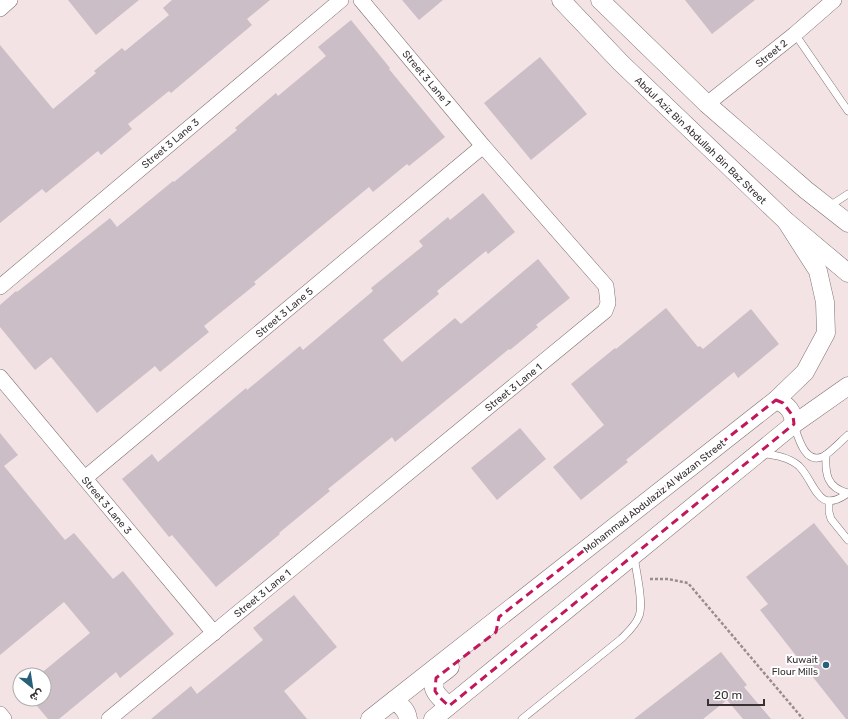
<svg xmlns="http://www.w3.org/2000/svg" width="848" height="719" viewBox="0 0 848 719" font-family="Rubik,'Noto Sans Arabic',sans-serif">
<style>
.building{fill:#cbbec6}
.lines{fill:none;stroke-linecap:round;stroke-linejoin:round}
.service-casing{stroke:#7e7072;stroke-width:8}
.minor-casing{stroke:#7e7072;stroke-width:16}
.tertiary-casing{stroke:#7e7072;stroke-width:19}
.path{stroke:#988c8e;stroke-width:2.5;stroke-dasharray:3 2;stroke-linecap:butt}
.service{stroke:#fff;stroke-width:7}
.minor{stroke:#fff;stroke-width:15}
.tertiary{stroke:#fff;stroke-width:18}
.marked{fill:none;stroke:#c2185b;stroke-width:3;stroke-dasharray:8 5;stroke-linejoin:round}
.poi-dot{fill:#28607a;stroke:#fff;stroke-width:1.5}
.labels{text-anchor:middle;stroke-width:4;stroke-linejoin:round;paint-order:stroke}
.street-label{font-size:10px;fill:#393233;stroke:#fff}
.poi-label{font-size:10px;fill:#393233;stroke:#fff;text-anchor:end}
</style>
<rect width="100%" height="100%" fill="#f3e3e5"/>
<g class="building">
<polygon points="68,0 139,0 96,35"/>
<polygon points="172,0 270,0 247,19 252,25 171,93 169,91 128,124 132,129 101,155 98,151 46,193 42,189 0,223 0,45 53,109 96,73 94,71 122,48 125,51 169,15 163,8"/>
<polygon points="402,0 443,0 419,20"/>
<polygon points="685,0 755,0 712,34"/>
<polygon points="351,20 390,68 389,69 445,137 409,166 407,164 373,192 369,187 254,282 256,284 204,326 209,332 160,372 155,366 97,413 51,357 35,370 0,327 0,305 16,291 17,292 110,218 117,227 173,181 174,182 237,130 235,128 276,93 278,96 326,56 318,47"/>
<polygon points="540,57 587,114 531,160 484,103"/>
<polygon points="483,193 515,232 488,254 486,251 437,291 439,294 383,340 402,362 455,318 461,324 538,259 570,298 536,325 538,327 510,350 509,349 395,442 392,437 328,489 330,491 279,533 280,534 216,587 172,535 169,537 122,479 152,454 158,462 246,388 247,390 300,346 303,350 373,291 371,288 423,246 419,241 448,217 450,220"/>
<polygon points="666,308 698,347 700,346 703,349 751,309 779,344 738,378 734,372 626,460 628,462 581,500 553,467 604,425 571,384 615,348 616,349"/>
<polygon points="520,428 546,459 497,500 471,468"/>
<polygon points="0,433 18,455 4,466 65,540 74,533 113,579 123,571 174,634 120,678 116,672 59,719 48,719 31,699 44,699 44,675 39,675 90,633 64,602 0,655"/>
<polygon points="814,523 848,566 848,719 846,719 760,610 768,604 746,577"/>
<polygon points="294,595 337,647 284,691 307,719 151,719 191,686 197,694 263,640 253,628"/>
<polygon points="721,652 747,685 744,687 771,719 743,719 727,700 703,719 634,719"/>
</g>
<g class="lines">
<g class="service-casing">
<g id="service">
<polyline points="795,34 848,111"/>
<polyline points="828,207 848,194"/>
<path d="M794 425C798 437 805 466 824 456 832 451 841 441 848 435"/>
<path d="M761 453C774 455 789 457 799 466 816 483 817 516 848 493"/>
<path d="M826 455C825 474 827 488 848 493"/>
<polyline points="829,501 829,512 831,519 848,540"/>
<path d="M522 719 621 639C628 632 636 625 639 616 644 603 636 571 634 556"/>
</g>
</g>
<g class="minor-casing">
<g id="minor">
<polyline points="0,9 10,0"/>
<polyline points="707,104 795,34 834,0"/>
<polyline points="0,287 341,0"/>
<polyline points="0,377 214,633"/>
<polyline points="85,478 483,146"/>
<polyline points="0,714 4,719"/>
<polyline points="109,719 605,311 608,303 606,286 483,146 361,0"/>
</g>
</g>
<g class="tertiary-casing">
<g id="tertiary">
<polyline points="561,0 621,63 786,221 848,273"/>
<polyline points="600,0 707,104 806,190 848,223"/>
<path d="M776 400C788 405 793 411 794 424"/>
<path d="M394 700C401 706 407 710 408 719"/>
<path d="M449 706C441 699 427 688 437 677 441 674 446 671 450 667"/>
<polyline points="370,719 776,400 805,372 826,333 825,302 818,271 786,221"/>
<polyline points="433,719 794,424 848,386"/>
</g>
</g>
<polyline class="path" points="650,579 668,579 688,583 803,719"/>
<use href="#service" class="service"/>
<use href="#minor" class="minor"/>
<use href="#tertiary" class="tertiary"/>
</g>
<path class="marked" d="M776 400 783 403 793 416 794 424 449 706 440 698 435 691 436 678 496 632 499 617Z"/>
<circle class="poi-dot" cx="826" cy="665" r="4"/>
<g class="labels">
<g class="street-label">
<text transform="translate(771 53) rotate(-39)" y="4">Street 2</text>
<text transform="translate(427 78) rotate(50)" y="4">Street 3 Lane 1</text>
<text transform="translate(701 140) rotate(44)" y="4">Abdul Aziz Bin Abdullah Bin Baz Street</text>
<text transform="translate(170 143) rotate(-40)" y="4">Street 3 Lane 3</text>
<text transform="translate(284 312) rotate(-40)" y="4">Street 3 Lane 5</text>
<text transform="translate(513 387) rotate(-39)" y="4">Street 3 Lane 1</text>
<text transform="translate(654 496) rotate(-38)" y="4">Mohammad Abdulaziz Al Wazan Street</text>
<text transform="translate(107 505) rotate(50)" y="4">Street 3 Lane 3</text>
<text transform="translate(262 593) rotate(-39)" y="4">Street 3 Lane 1</text>
</g>
<g class="poi-label">
<text x="818" y="663">Kuwait<tspan x="818" dy="12">Flour Mills</tspan></text>
</g>
</g>
<g transform="translate(32 687) rotate(150)"><circle r="19" fill="#ffffff" stroke="#b0adad"/>
<path d="M0-3L7 15L0 10L-7 15Z" fill="#28607a"/>
<text y="-6" font-size="11" font-weight="bold" text-anchor="middle" fill="#393233">ش</text>
</g>
<path d="M708 699v6h56v-6" fill="none" stroke="#393233" stroke-width="2"/>
<text x="714" y="699" font-size="12" fill="#393233" stroke="#ffffff" stroke-width="3" paint-order="stroke">20 m</text>
</svg>
